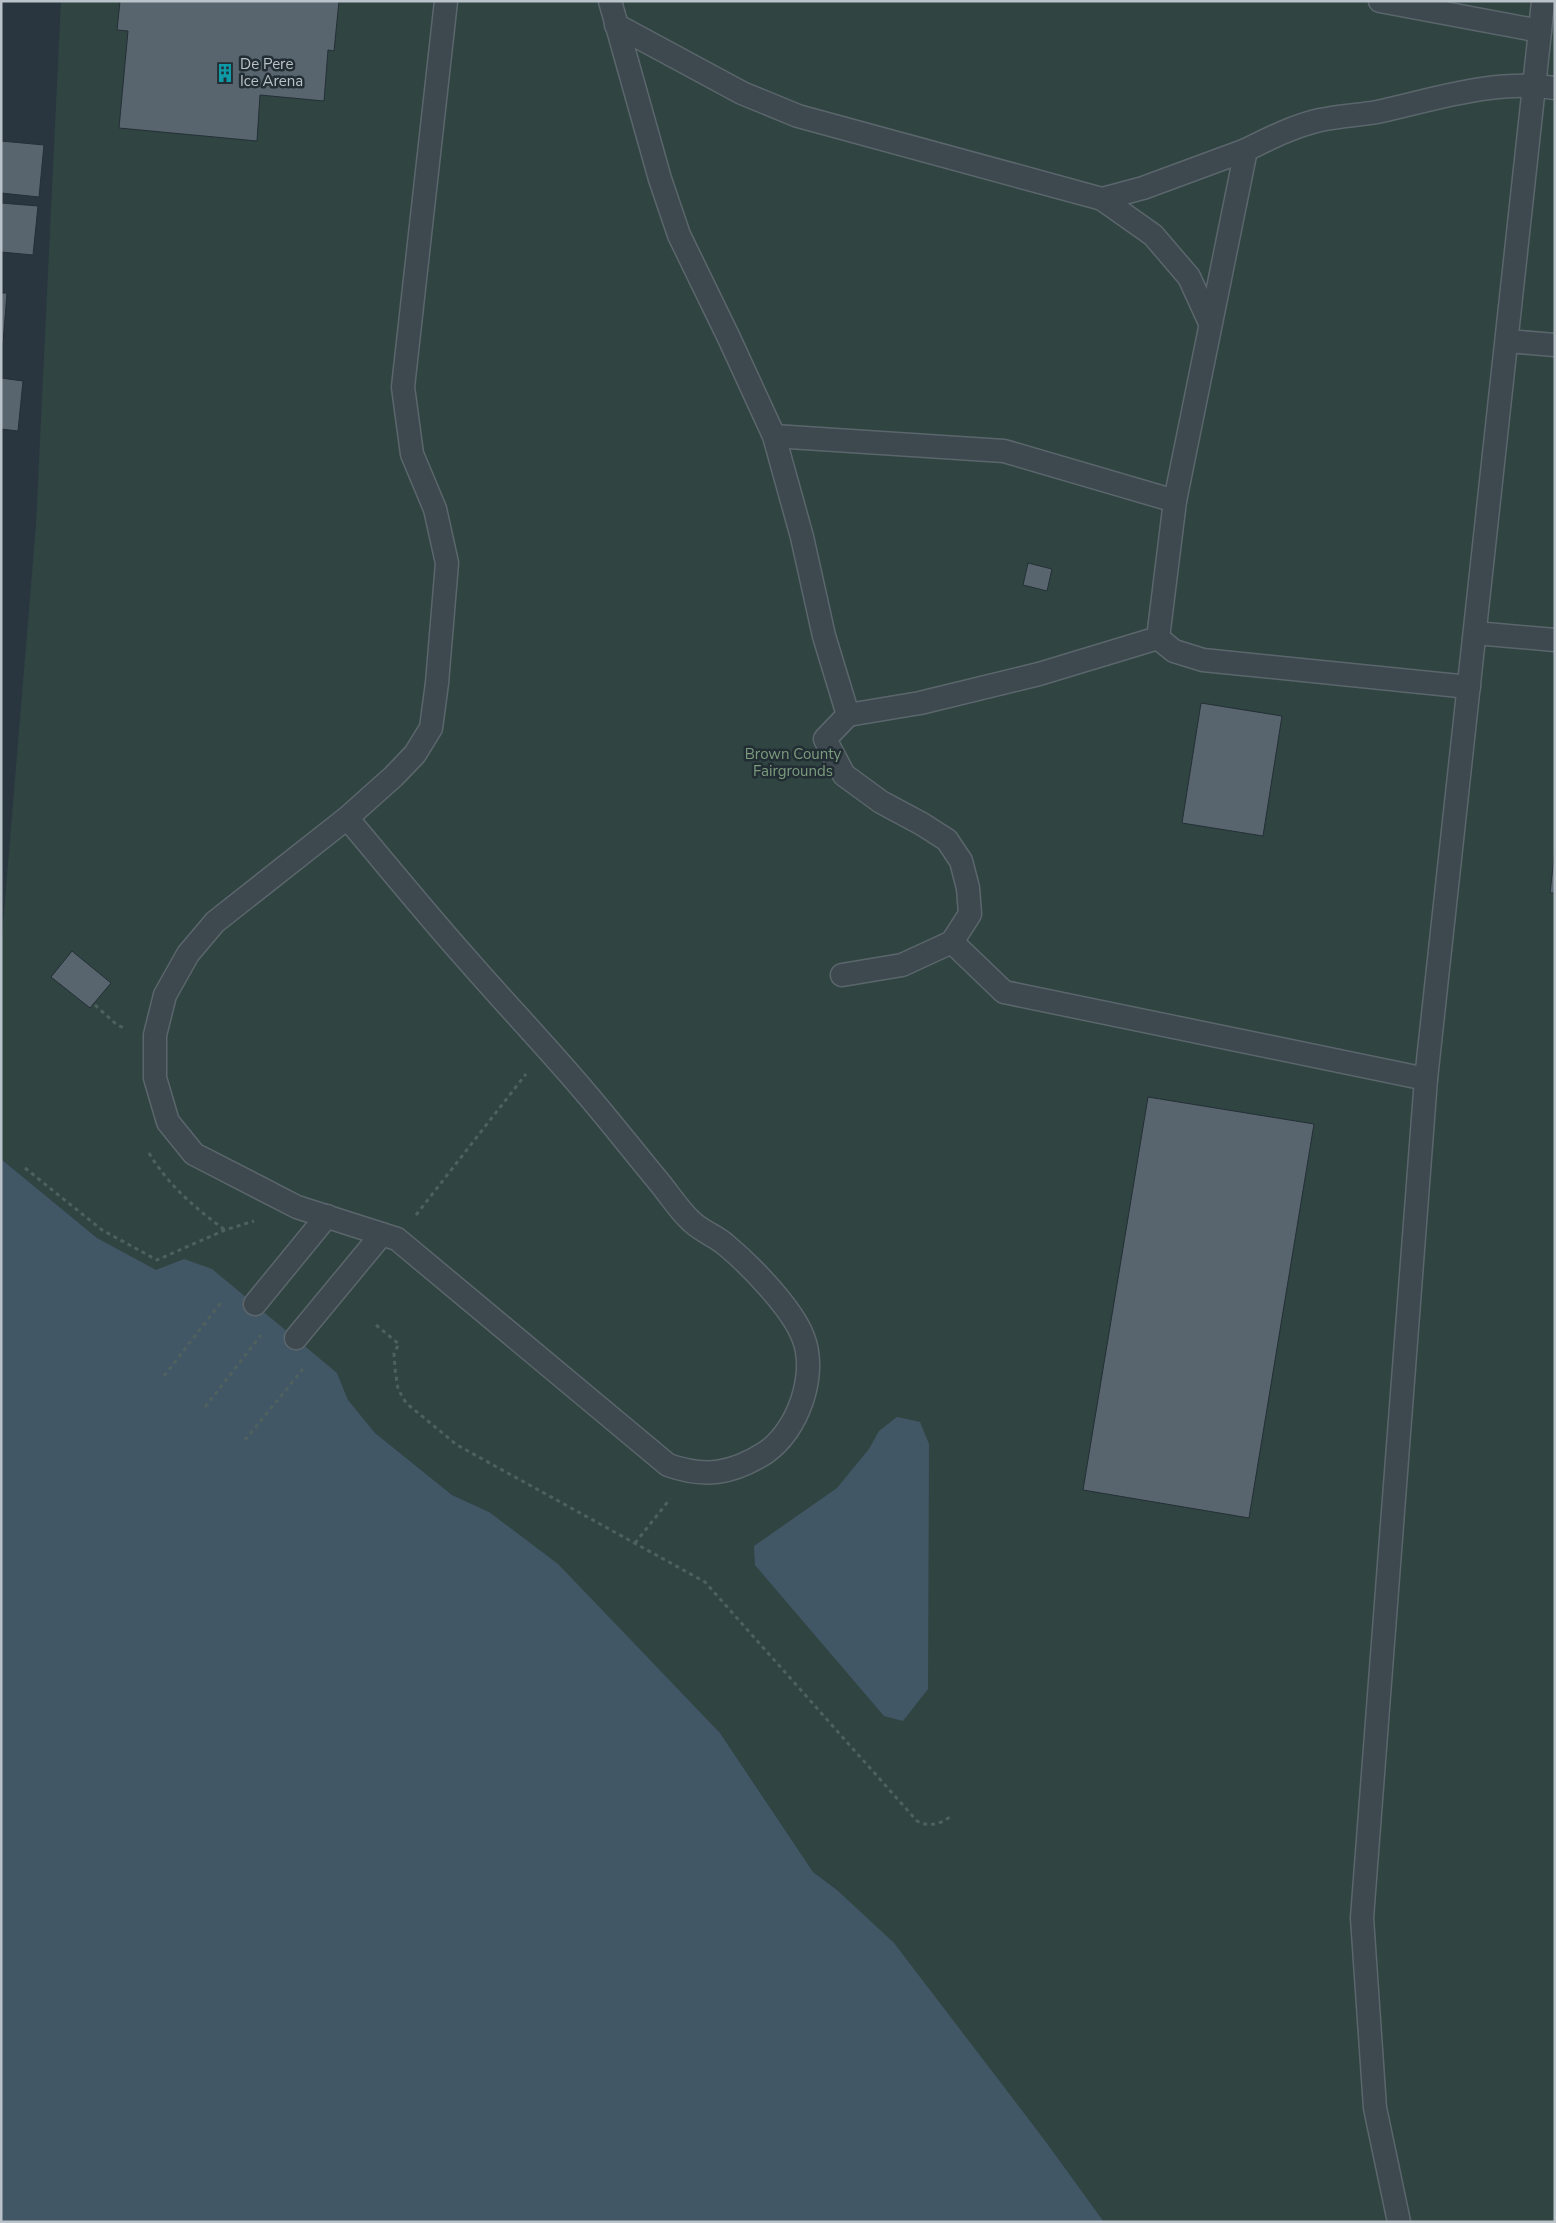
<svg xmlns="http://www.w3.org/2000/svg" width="1556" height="2223" viewBox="0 0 1556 2223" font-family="'Nunito Sans',sans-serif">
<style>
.green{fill:#304542}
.water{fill:#425765}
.building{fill:#58656e;stroke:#242f36}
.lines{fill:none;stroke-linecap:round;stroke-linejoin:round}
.lane-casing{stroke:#5b666c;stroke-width:25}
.path{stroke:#4e615f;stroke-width:3;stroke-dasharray:4 4;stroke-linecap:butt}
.lane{stroke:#3e484f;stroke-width:22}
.labels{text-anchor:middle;stroke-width:5;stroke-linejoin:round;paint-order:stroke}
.poi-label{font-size:15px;fill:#bac3c9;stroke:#222d34;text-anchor:start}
.park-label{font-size:15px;fill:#7b9c7d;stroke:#222d34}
</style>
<rect width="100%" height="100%" fill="#2a363f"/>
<polygon class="green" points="61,1 1555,1 1555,2222 1104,2222 1046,2142 837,1890 813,1872 720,1733 655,1666 489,1512 452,1495 375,1433 348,1400 337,1373 184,1259 157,1271 97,1238 1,1159 1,949 36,525"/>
<g class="water">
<polygon points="1,1159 97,1238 156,1270 184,1259 212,1269 337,1373 348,1400 375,1433 452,1495 489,1512 558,1564 720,1733 813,1872 837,1890 894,1943 1046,2142 1104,2222 1,2222"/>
<polygon points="897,1417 920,1422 929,1444 928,1689 903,1721 884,1716 755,1565 754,1546 837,1488 869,1449 879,1431"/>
</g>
<g class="building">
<polygon points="120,1 339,1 334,51 328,50 324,101 260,95 257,141 119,128 128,31 117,30"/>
<polygon points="1,141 44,145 39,197 1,193"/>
<polygon points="1,203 38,206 33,255 1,252"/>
<polygon points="1,293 7,293 3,343 1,343"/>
<polygon points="1,378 23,381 18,431 1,429"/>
<polygon points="1028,563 1052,569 1047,591 1023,585"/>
<polygon points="1201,703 1282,716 1263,836 1182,823"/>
<polygon points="1555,848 1555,893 1550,893"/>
<polygon points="72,951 111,983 90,1008 51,977"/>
<polygon points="1148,1097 1314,1124 1249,1518 1083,1490"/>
</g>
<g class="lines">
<g class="lane-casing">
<g id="lane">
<polyline points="610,1 660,179 679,235 729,338 774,436 802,537 824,636 848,715 825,739 844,775 881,802 922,824 947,840 961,861 968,888 970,914 952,942 902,965 842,975"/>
<polyline points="1380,1 1540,31 1543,1"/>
<polyline points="616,25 742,93 798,116 1102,199 1153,235 1189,277 1210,323"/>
<polyline points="1102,199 1143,188 1246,150"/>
<polyline points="1507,341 1555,345"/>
<polyline points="774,436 1004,451 1175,501"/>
<polyline points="1475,633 1555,640"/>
<polyline points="1158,638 1174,651 1203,660 1469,687"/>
<path d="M848 715 920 703 1039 674 1158 638 1175 501 1246 150C1270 138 1294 126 1320 120 1339 116 1359 115 1377 112 1436 99 1494 79 1555 88"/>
<path d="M347 818C386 864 424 911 464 956 504 1002 546 1046 585 1092 610 1121 634 1152 659 1182 669 1194 679 1210 691 1221 701 1231 716 1236 726 1245 750 1265 792 1308 803 1337 818 1374 798 1431 765 1453 732 1474 705 1478 668 1465L397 1239 297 1207 194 1154 168 1122 155 1078V1035L165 995 188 954 215 922 347 818 394 776 415 754 431 728 437 683 447 563 435 509 412 454 403 387 446 1"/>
<polyline points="952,942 1004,992 1426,1079"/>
<polyline points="255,1304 327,1216"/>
<polyline points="296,1338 382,1234"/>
<polyline points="1399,2222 1375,2108 1362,1918 1426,1079 1540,31"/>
</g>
</g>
<g class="path">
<polyline points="95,1005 117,1025 124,1028"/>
<path d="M149 1153C168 1185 195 1208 225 1230"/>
<polyline points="25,1168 102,1230 157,1260 225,1230 254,1221"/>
<polyline points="416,1215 526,1074"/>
<path d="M376 1325 399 1344 394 1353 395 1369 398 1389 406 1403 457 1445 705 1582 917 1821C929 1827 938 1825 950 1817"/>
<polyline points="164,1376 222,1301"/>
<polyline points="205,1407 261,1335"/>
<polyline points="245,1440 303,1369"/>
<polyline points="635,1543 670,1499"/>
</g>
<use href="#lane" class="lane"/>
</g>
<defs>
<g id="building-bare" transform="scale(1.5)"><path d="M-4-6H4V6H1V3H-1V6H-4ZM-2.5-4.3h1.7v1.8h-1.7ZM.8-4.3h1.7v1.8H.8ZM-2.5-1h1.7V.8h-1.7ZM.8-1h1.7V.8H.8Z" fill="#0f9aa8" stroke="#222d34" stroke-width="2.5" paint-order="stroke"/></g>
</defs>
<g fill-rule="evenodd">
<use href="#building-bare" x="225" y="73"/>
</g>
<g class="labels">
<g class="poi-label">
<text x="240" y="69">De Pere<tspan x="240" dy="17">Ice Arena</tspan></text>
</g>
<g class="park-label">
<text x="793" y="759">Brown County<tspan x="793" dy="17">Fairgrounds</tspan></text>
</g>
</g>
<rect width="1556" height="2223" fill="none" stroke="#bac3c9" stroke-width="5"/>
</svg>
